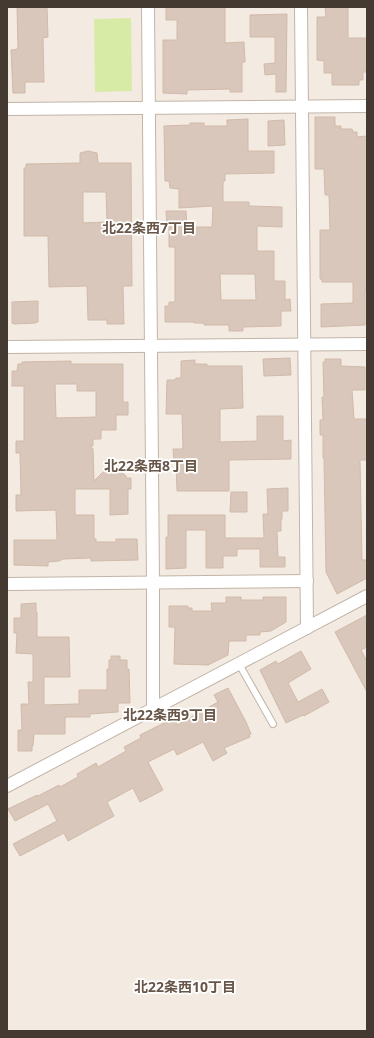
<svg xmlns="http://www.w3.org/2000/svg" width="374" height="1038" viewBox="0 0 374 1038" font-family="'Noto Sans','Noto Sans JP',sans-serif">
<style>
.green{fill:#d8eba6}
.building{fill:#d8c7ba;stroke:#d1baa9;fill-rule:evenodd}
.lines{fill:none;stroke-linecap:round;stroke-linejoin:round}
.lane-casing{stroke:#c2b4a7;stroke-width:8}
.street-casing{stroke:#c2b4a7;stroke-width:14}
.lane{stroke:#fff;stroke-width:6}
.street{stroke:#fff;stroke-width:12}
.labels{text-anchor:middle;stroke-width:3.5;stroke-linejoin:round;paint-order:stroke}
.neighbourhood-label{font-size:14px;font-weight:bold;fill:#685648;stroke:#fff}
</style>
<rect width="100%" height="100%" fill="#f3ebe2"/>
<polygon class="green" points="131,18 132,91 95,92 94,19"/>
<g class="building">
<polygon points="17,7 47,7 48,37 43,38 44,82 25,82 25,93 13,93 11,50 18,49"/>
<polygon points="166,7 225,7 225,43 244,42 245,62 242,62 242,92 230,92 230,89 187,90 187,94 163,93 163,40 177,40 177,20 166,20"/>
<polygon points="325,7 348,7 348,38 367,38 367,72 363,72 363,80 359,80 359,85 332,85 332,73 324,73 324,61 317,60 317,17 326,17"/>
<polygon points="287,14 286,92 276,92 276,74 265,75 264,64 275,63 275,37 250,37 250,15"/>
<polygon points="315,117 335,117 335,126 341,126 341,129 352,129 353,132 357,132 357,137 367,136 367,291 365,291 365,325 321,327 321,304 353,303 353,282 322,282 322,279 320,279 320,230 330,230 329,195 325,195 324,169 315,169"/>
<path d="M248 119V151H274V173L225 174V181H223V202H249V206L282 207V227L257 226V251H274V281H285V300L290 299 291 311H281V326L243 327V331H229V325H204V323H194V322H165V306H169V302H175V247H169V226H167L166 211H186L187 227H212L213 206 179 208V189L170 188 169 181H165L164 126 190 125V123H204V126H227V120ZM220 274H255L256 300H221Z"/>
<polygon points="284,120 285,145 268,146 268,121"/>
<path d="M88 151 97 153 98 163H131L132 286H123L124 324H107V320H88L87 286 49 287 48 236H24V168H26V164L80 163V153ZM83 192H106L107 222 83 223Z"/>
<polygon points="38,301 38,322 36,322 36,323 14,324 12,323 12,302"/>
<polygon points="290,358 291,375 264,376 263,359"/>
<polygon points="325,359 341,359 341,366 365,367 365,390 352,390 354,419 367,419 367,460 360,460 362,560 367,560 367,578 337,594 326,572 324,458 323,458 323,435 320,435 320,420 323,420 322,397 324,397 323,362 325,362"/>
<polygon points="195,360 195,364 207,364 207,366 242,366 243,408 220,409 220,442 257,441 257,416 283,416 283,441 291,440 291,459 229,460 229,491 177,491 176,463 174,463 173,449 183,449 182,414 166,414 167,380 175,380 176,378 181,378 181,361"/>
<path d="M71 361V364H123V402H128V415H116V430H101V439H93V446H90L93 449 94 481 106 469 109 472 112 469 115 472 118 469 126 476V478H131V489H128V514L110 515V489H75V515H94V539H96V542H116V539H137L138 560 91 561V558L63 559 59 561 48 562V566L14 565V540H57L56 510 16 511V495H21L20 453H16V441H24V386H12V371H17L18 364H22V362ZM55 384H77V391H96V417L56 418Z"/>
<polygon points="288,488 288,511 282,511 282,519 281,519 281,531 277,531 278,557 285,557 285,567 260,567 260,549 237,549 237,556 223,556 223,568 206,568 206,530 186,530 186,568 166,569 166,537 168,537 168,515 225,515 225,538 264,538 263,514 268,514 267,489"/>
<polygon points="231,492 247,492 247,512 230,512"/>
<polygon points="226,597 241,597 241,600 263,600 263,597 286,597 286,622 271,631 260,632 260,635 246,635 246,641 229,641 228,655 208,665 174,664 175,627 169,627 169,606 188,606 188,608 192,608 192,611 212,611 211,603 226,603"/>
<polygon points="36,603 36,612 37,612 37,637 69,637 70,677 44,677 44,705 76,704 79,704 79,690 107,690 107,669 109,669 109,660 111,660 111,656 120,656 120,660 127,660 127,669 129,669 130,703 118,703 118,712 90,714 90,717 65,717 65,734 34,734 33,746 32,746 32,751 18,751 18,730 22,730 21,704 29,704 28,682 33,682 33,654 16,653 17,633 14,633 14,618 21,618 21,604"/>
<polygon points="367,615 367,647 361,650 367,661 367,692 335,632"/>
<polygon points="301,651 311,669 288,683 298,702 322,689 329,702 304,716 303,715 286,723 260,670 276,661 278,664"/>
<polygon points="228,688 246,722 251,734 249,735 250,737 224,748 227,753 213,761 203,742 177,755 174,749 148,762 163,790 140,802 133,788 107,802 114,816 68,841 64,833 20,856 13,844 57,821 48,804 15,821 8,809 37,795 38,796 59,785 60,787 78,777 77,774 96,763 98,767 126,751 124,747 141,738 140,735 174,718 177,725 218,702 214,695"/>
</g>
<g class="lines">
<g class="lane-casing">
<polyline id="lane" points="239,664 273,724"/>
</g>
<g class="street-casing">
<g id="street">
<polyline points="148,7 153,583 153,708"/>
<polyline points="301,7 307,628"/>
<polyline points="7,109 367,106"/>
<polyline points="7,347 367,344"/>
<polyline points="7,584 307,581"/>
<polyline points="7,786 367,596"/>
</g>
</g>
<use href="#lane" class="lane"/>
<use href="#street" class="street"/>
</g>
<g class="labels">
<g class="neighbourhood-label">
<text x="149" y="233">北22条西7丁目</text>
<text x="151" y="471">北22条西8丁目</text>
<text x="170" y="720">北22条西9丁目</text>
<text x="185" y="992">北22条西10丁目</text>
</g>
</g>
<rect width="374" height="1038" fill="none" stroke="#453a32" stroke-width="16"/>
</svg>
